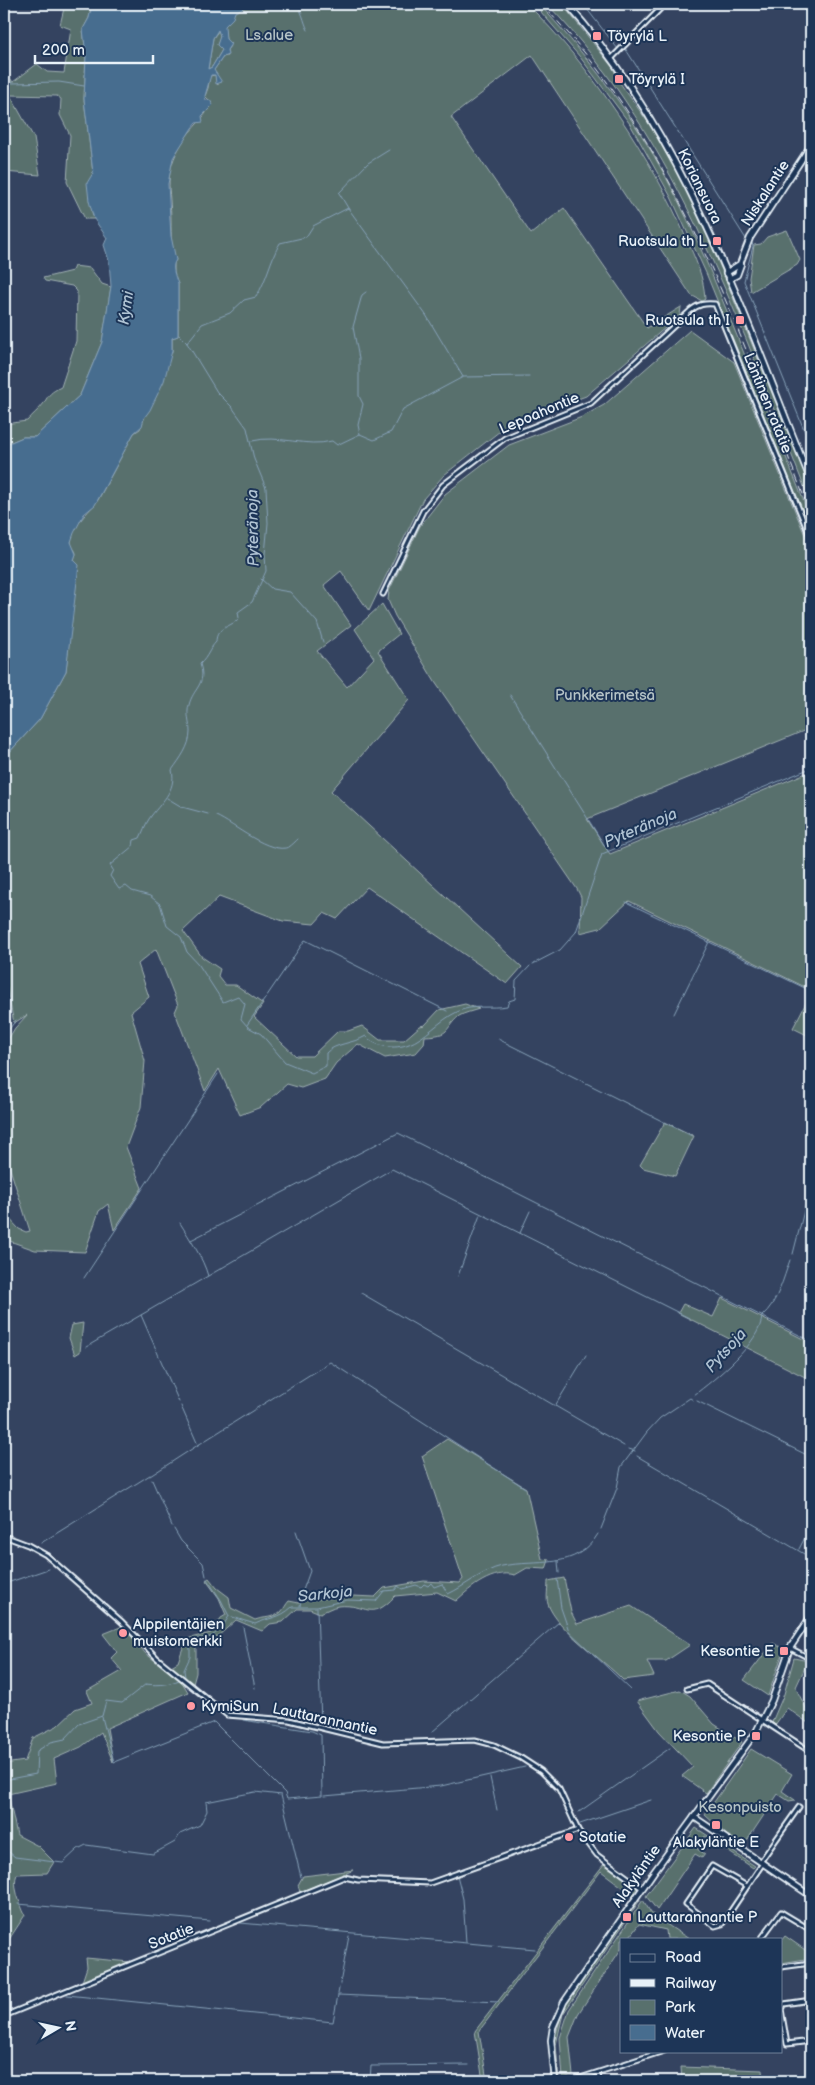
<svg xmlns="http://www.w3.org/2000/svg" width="815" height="2085" viewBox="0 0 815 2085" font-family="'Balsamiq Sans',sans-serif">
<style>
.green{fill:#58706d;stroke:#a0b0b2}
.water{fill:#476d8f;stroke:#87a2b9;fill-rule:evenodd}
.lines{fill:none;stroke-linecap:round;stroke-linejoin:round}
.stream{stroke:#87a2b9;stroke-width:1}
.street-casing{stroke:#e8f1f8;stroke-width:7}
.secondary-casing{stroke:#e8f1f8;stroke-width:8}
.street{stroke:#1d3557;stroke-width:3}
.secondary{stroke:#1d3557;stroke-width:4.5}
.rail{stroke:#e8f1f8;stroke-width:1;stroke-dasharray:8 4;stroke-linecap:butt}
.poi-dot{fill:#ff9aa2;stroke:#1d3557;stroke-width:2}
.labels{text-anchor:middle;stroke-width:4;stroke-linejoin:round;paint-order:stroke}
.park-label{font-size:15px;fill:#b6c4c7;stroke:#1d3557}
.poi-label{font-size:15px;fill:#e8f1f8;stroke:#1d3557;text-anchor:start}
.street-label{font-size:15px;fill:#e8f1f8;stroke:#1d3557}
.water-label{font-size:16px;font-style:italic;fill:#b0c3d3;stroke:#1d3557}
</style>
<rect width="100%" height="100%" fill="#344360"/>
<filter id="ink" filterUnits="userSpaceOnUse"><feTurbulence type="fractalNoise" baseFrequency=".02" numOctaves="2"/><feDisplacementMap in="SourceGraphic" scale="10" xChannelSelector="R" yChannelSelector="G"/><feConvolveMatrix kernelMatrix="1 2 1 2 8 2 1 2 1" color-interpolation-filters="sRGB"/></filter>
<g filter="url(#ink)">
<g class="green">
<polygon points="65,4 92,4 89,18 83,29 86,56 84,99 93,173 92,212 94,219 85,219 67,182 70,135 60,115 61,99 57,96 10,95 34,138 40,175 4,172 4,70 13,82 37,64 47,72 64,73 71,29 60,25"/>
<path d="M242 4H527C590 65 652 157 686 238 695 258 704 277 705 299L702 301 691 295 532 55 451 117 531 234 564 208 647 328 681 307 680 315 586 396 524 419 500 431 444 475 423 499 369 611 341 571 324 585 351 625 317 651 347 687 374 658 355 629 382 604 399 634 378 651 409 700 331 791 522 967 507 984 367 887 337 919 324 913 314 924 283 921 219 897 183 931 202 957 220 969 218 976 225 985H236L263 1004 254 1017 296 1056H312L338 1031H348L362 1026 380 1040H404L420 1026 425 1025 439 1010 465 1004 479 1009C473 1011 464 1013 459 1016 443 1030 452 1035 425 1036L424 1044 416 1053 385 1058 358 1044 336 1063 325 1079 301 1088 287 1084 261 1107 240 1115 219 1069 205 1091 175 1012 178 1005 156 949 138 964 149 997 131 1012 145 1061 141 1107 126 1147 142 1188 114 1230 108 1204 99 1211 85 1252 35 1250 4 1239V1213L19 1229 26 1232 30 1231 4 1150V1046L15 1028 27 1015 14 1023 4 974V758L40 719 66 671 73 598 79 570 74 560C74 558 76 555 76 553 75 549 71 547 71 542 72 525 89 512 98 500L134 433 140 429 172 351V338L178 336V284L174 276V263L176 260C171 249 171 234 171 222 171 186 162 176 183 141 192 127 207 117 211 102L205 96 208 88 210 76 215 75 218 85 214 70 223 57 227 56V50L230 46 226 39 223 25Z"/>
<path d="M534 4H539C582 50 621 100 653 154 687 212 712 274 737 336 762 397 786 458 811 519V531L706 273 671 197 630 124 580 57Z"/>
<path d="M547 4H562L613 68 620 83 650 125 680 178 707 234 811 489V504C741 329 681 142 547 4Z"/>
<polygon points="219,30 220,38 217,45 222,50 212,67 208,69 213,38"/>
<polygon points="787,230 800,260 797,265 751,292 749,278 754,245 761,244 767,237"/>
<path d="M74 266 90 268 102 284 111 287 102 342 80 395 35 437H23L4 445V424L27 421C32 415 40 409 44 403 49 394 51 392 61 387L76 341 77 291 72 286 45 281 43 278 72 271Z"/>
<polygon points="690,330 734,362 811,550 811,728 587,819 610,854 811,771 811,990 629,901 600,928 580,933 581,897 577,889 435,682 395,616 388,600 389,591 420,526 445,494 509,445 582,417 604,405"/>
<polygon points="811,993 811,1037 793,1028"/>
<polygon points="665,1122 694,1136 675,1176 643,1168 640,1165"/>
<polygon points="722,1298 811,1343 811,1380 678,1313 683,1304 713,1317"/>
<polygon points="83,1323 80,1352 75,1355 69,1338 72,1325"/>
<path d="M447 1439 526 1488 542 1559 549 1560 546 1569 527 1568 515 1575C493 1569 471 1587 456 1601L437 1592 395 1596C370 1623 368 1603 338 1606 332 1607 326 1611 320 1613L310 1609H297L283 1622 270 1624 262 1631 236 1620 217 1637 199 1642 196 1645V1673L193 1684 171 1666 178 1662 186 1639 211 1633 221 1618 226 1615 219 1598 206 1580 209 1578 217 1588 229 1597 231 1608 255 1620C263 1617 275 1618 281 1612 284 1609 286 1604 289 1601L299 1603 301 1599 308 1600 352 1596 375 1597 384 1588 424 1581 460 1583 463 1579 422 1456Z"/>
<path d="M564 1578 571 1612 577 1624 631 1606 690 1645 666 1661H647L654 1676 623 1680C603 1659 557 1630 548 1604 546 1598 548 1588 548 1581Z"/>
<path d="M123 1626 145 1653 182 1682 188 1692 107 1728 113 1762 101 1732 81 1747 54 1759 57 1783 8 1794 17 1835 38 1846 54 1862 47 1873 17 1874C12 1885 20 1904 25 1915L8 1941H4V1764L25 1761 33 1738 57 1726 75 1709 92 1703 87 1691 122 1671 111 1658 117 1652 103 1634Z"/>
<polygon points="773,1643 782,1648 783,1652 768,1696 744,1680"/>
<path d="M794 1658 808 1661 796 1687C800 1700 811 1712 811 1725L787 1708 775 1725 772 1722 784 1694Z"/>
<polygon points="680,1690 690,1696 714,1724 742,1742 706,1793 682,1776 693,1767 659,1731 637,1701"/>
<polygon points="751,1749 792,1774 782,1791 795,1800 789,1801 778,1794 744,1845 728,1836 705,1815"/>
<polygon points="696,1828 755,1866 753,1868 705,1836 697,1849 705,1854 702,1858 695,1854 657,1910 646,1896"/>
<polygon points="604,1864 637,1888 633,1895 601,1871 479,2031 487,2081 483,2081 475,2031"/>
<polygon points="354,1870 300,1892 298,1885 303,1876"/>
<polygon points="639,1897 640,1900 563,2014 556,2045 559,2079 557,2076 553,2045 563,2009"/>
<polygon points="643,1900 651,1913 660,1920 689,1939 667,1939 666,1930 639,1924 628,1939 621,1939 621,1949 578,2014 569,2037 573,2075 563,2078 560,2038 569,2010"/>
<polygon points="785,1936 811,1954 811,1958 781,1963 781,1941"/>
<polygon points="86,1958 130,1962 82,1982 87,1967"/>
<polygon points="681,2067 763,2070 764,2081 682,2081"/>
</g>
<path class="water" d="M92 4H251L235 12 233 18 225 26 226 39 231 44 227 50 228 55 223 57 214 70 222 82 216 84 215 75H211L205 96 206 100H210L213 105 202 116 203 122 196 123 192 128 173 158 168 184 171 236 176 260C171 266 175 276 178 284V336L172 338V351L164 381 150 410 144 418 142 426 134 433 95 505 84 514 74 533 71 542 76 554 74 560 79 565 66 671 40 719 4 758V445L23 437H35L80 395 102 342 111 286 109 261 104 245 107 238 94 219 89 201 87 183 93 173 84 99 86 56 83 29 89 18ZM218 30 220 36 217 45 222 50 212 67 208 69 213 38Z"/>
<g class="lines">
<g class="stream">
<path d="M295 4C303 10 303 21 308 30"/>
<polyline points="583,4 618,49 623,44"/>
<polyline points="648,23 625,48 746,239"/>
<polyline points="4,73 12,83 59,82 84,86"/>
<polyline points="348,208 339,193 368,163 389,150"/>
<polyline points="752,243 753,246 744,281 811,447"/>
<path d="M179 335 187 343 217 392 232 407 247 428 254 459 266 488 268 523 265 554 266 571 252 602 238 612 239 618C231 628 216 626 216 642 209 649 208 657 200 664 207 685 193 688 189 705 186 715 190 723 190 732 190 746 180 759 172 770 177 791 160 803 149 819 145 825 143 832 140 838L134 840 133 846 110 865 113 870 110 876 119 889 126 886 132 891 150 896 160 904 167 926 181 937 187 952 199 965 223 1002 238 996 245 1004 241 1019 248 1027 261 1034 285 1062 312 1073 326 1066V1053C335 1043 352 1044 366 1036 375 1047 394 1050 409 1044 424 1039 441 1019 457 1012 472 1004 491 1009 507 1006L509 1001 515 999 516 981 530 966"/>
<path d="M187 343 202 324 230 313 244 300 256 297C267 280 270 260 280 243L306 237 313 226 348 208 426 315 463 377"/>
<polyline points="360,434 358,425 363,404 359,396 359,359 353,327 362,295 366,292"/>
<path d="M252 441C279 434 306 448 332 441L337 445 360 434 374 440 391 432 403 409 463 377 529 376"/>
<polyline points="261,579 272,589 290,592 317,622 323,642"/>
<polyline points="510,695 608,851"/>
<polyline points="167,798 182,807 208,814"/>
<path d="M216 816C234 824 270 855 289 847 292 845 296 841 298 839"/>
<polyline points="626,902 811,991"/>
<polyline points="533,964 560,950 576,932 602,854 811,768"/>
<polyline points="674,1014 709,942"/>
<polyline points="247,1025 305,940 447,1011"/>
<polyline points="4,1036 16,1020"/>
<polyline points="498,1039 692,1136"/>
<polyline points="520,1233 530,1211"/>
<polyline points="191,1240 398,1133 811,1341"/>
<polyline points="793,1254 807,1199 811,1195"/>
<polyline points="208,1276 392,1169 689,1318"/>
<polyline points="458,1276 480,1215"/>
<polyline points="84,1278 218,1074"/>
<polyline points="361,1293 624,1446"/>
<polyline points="86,1347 141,1315"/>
<path d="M694 1395C715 1379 761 1343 762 1316 778 1302 783 1279 790 1260"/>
<polyline points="697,1401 811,1457"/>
<path d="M179 1402 141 1315 208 1276C203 1258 190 1239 180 1223"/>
<polyline points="555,1406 586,1355"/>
<polyline points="198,1445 330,1362 525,1488"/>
<polyline points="629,1449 635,1451"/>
<polyline points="637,1456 811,1558"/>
<polyline points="150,1476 198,1445 181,1406"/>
<polyline points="152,1480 172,1526"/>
<polyline points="174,1529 181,1541 203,1563 206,1576"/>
<polyline points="601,1529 617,1488 621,1467 647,1432 660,1418 690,1398 693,1400"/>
<polyline points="296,1531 310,1571 302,1593 300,1606"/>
<polyline points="41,1543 150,1475"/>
<polyline points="799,1549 811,1526"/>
<polyline points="558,1561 559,1573"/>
<polyline points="207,1579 221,1600 229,1616"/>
<polyline points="557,1579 561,1608 569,1631 631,1690"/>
<polyline points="4,1584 48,1569"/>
<polyline points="317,1608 321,1724"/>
<polyline points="243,1627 255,1688"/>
<polyline points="102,1717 114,1762 214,1722 285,1793 287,1799 322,1796 321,1735 312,1731 243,1720"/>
<polyline points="432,1732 559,1622"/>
<polyline points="490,1777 497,1810"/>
<path d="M4 1780 36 1774 37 1751 51 1742 65 1739 79 1724 102 1716 106 1701 122 1703 146 1684C159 1686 173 1684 185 1677L184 1670 190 1657V1641C196 1638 198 1638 205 1638 216 1637 224 1625 229 1616L255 1624C270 1617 279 1619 292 1607H317L347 1600 376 1601 384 1591 395 1590 398 1586 402 1589 416 1585 421 1587 424 1584 428 1586 431 1583 434 1587 442 1584 448 1594C464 1587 483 1570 502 1566 538 1559 576 1571 598 1534"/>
<polyline points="324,1796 441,1786 525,1767"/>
<polyline points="579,1812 670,1748"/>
<polyline points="580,1824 651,1800"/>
<polyline points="4,1848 15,1857 63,1863 78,1849 86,1845 153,1854 175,1842 180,1834 200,1825 207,1811 206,1802 255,1792 281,1795 301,1877"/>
<polyline points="457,1875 463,1899 466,1942"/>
<polyline points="4,1889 6,1913"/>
<polyline points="18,1904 210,1921"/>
<polyline points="240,1923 535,1949"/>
<polyline points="338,1994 349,1936"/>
<polyline points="67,1995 333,2022 338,1995 499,2002"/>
<polyline points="202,2078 203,2081"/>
<polyline points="370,2081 371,2066 469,2065"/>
</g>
<g class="street-casing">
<g id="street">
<polyline points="611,59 665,4"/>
<path d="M383 594 423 511 443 485 505 438 591 403 690 311C698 304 705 303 715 304L811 539"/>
<polyline points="4,1536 28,1545 46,1555 122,1622 157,1658 227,1715 289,1720 383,1743 475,1740 494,1745 521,1758 541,1771 559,1789 578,1830 597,1855 642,1888"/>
<polyline points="790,1648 811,1659"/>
<polyline points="687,1689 707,1684 811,1752"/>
<polyline points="761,1861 799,1807"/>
<polyline points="747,1886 712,1866 686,1904 715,1926 722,1924 763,1863"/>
<polyline points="761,1939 781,1912 811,1930"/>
<polyline points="781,1967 811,1963"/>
<polyline points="811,2000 784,2004 781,2009 787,2044 811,2041"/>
<polyline points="4,2016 344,1877 358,1880 430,1883 578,1830"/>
<polyline points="598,2073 599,2081"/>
<polyline points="571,2081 664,2051"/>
</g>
</g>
<g class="secondary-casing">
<g id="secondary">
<path d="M567 4C687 138 744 317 811 481"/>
<polyline points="726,273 740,264 750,238 811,145"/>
<polyline points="729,279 737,275 741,264"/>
<polyline points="694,1817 811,1896"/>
<polyline points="555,2081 551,2040 553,2027 564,2002 653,1873 756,1732 772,1700 790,1648 811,1616"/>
</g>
</g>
<use href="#street" class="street"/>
<use href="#secondary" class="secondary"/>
<path class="rail" d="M541 4C679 143 739 337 811 514"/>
</g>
</g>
<g class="poi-dot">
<rect x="592" y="31" width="10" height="10" rx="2.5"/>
<rect x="614" y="74" width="10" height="10" rx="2.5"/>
<rect x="712" y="236" width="10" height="10" rx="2.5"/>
<rect x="735" y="315" width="10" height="10" rx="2.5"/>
<circle cx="123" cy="1633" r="5"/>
<rect x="779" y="1646" width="10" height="10" rx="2.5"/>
<circle cx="191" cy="1706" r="5"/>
<rect x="751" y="1731" width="10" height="10" rx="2.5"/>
<rect x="711" y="1820" width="10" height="10" rx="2.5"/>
<circle cx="569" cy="1837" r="5"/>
<rect x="622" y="1912" width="10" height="10" rx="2.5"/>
</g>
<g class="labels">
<g class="park-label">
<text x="269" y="40">Ls.alue</text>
<text x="605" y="700">Punkkerimetsä</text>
<text x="740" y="1812">Kesonpuisto</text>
</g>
<g class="poi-label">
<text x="607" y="41">Töyrylä L</text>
<text x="629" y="84">Töyrylä I</text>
<text x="707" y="246" text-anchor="end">Ruotsula th L</text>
<text x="730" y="325" text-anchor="end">Ruotsula th I</text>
<text x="133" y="1629">Alppilentäjien<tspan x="133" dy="17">muistomerkki</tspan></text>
<text x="774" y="1656" text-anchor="end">Kesontie E</text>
<text x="201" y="1711">KymiSun</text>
<text x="746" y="1741" text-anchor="end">Kesontie P</text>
<text x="579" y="1842">Sotatie</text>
<text x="716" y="1847" text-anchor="middle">Alakyläntie E</text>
<text x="637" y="1922">Lauttarannantie P</text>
</g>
<g class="street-label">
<text transform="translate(700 186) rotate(64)" y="5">Koriansuora</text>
<text transform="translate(765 193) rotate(-57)" y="5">Niskalantie</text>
<text transform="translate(768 403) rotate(68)" y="5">Läntinen ratatie</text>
<text transform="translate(539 413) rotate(-23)" y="5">Lepoahontie</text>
<text transform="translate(325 1719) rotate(12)" y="5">Lauttarannantie</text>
<text transform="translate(636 1876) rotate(-55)" y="5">Alakyläntie</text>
<text transform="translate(171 1936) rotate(-22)" y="5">Sotatie</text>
</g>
<g class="water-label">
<text transform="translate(125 308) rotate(-82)" y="6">Kymi</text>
<text transform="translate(252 528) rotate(-91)" y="6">Pyteränoja</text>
<text transform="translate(640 827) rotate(-23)" y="6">Pyteränoja</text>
<text transform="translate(725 1350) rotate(-48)" y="6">Pytsoja</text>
<text transform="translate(325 1593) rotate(-6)" y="6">Sarkoja</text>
</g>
</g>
<rect width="815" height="2085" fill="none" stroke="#1d3557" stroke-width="20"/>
<rect x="10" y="10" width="795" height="2065" fill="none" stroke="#e8f1f8" stroke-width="2" filter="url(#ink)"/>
<rect x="620" y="1938" width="162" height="115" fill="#1d3557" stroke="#6e8097"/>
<rect x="630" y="1954" width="25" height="8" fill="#1d3557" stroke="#6e8097"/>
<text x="665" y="1962" font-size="15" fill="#e8f1f8">Road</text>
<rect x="630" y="1979" width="25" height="8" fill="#e8f1f8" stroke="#6e8097"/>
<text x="665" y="1988" font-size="15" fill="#e8f1f8">Railway</text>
<rect x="630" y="2000" width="25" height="15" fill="#58706d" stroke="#6e8097"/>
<text x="665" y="2012" font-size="15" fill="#e8f1f8">Park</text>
<rect x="630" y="2025" width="25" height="15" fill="#476d8f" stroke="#6e8097"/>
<text x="665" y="2038" font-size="15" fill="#e8f1f8">Water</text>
<g transform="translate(58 2028) rotate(81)" stroke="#1d3557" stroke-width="4" paint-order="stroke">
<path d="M0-4L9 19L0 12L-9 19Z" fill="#e8f1f8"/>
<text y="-8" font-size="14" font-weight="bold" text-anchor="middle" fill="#e8f1f8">N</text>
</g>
<path d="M35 55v8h118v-8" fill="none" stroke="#e8f1f8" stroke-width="2.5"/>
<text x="42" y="55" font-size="15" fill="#e8f1f8" stroke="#1d3557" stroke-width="4" paint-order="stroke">200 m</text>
</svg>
